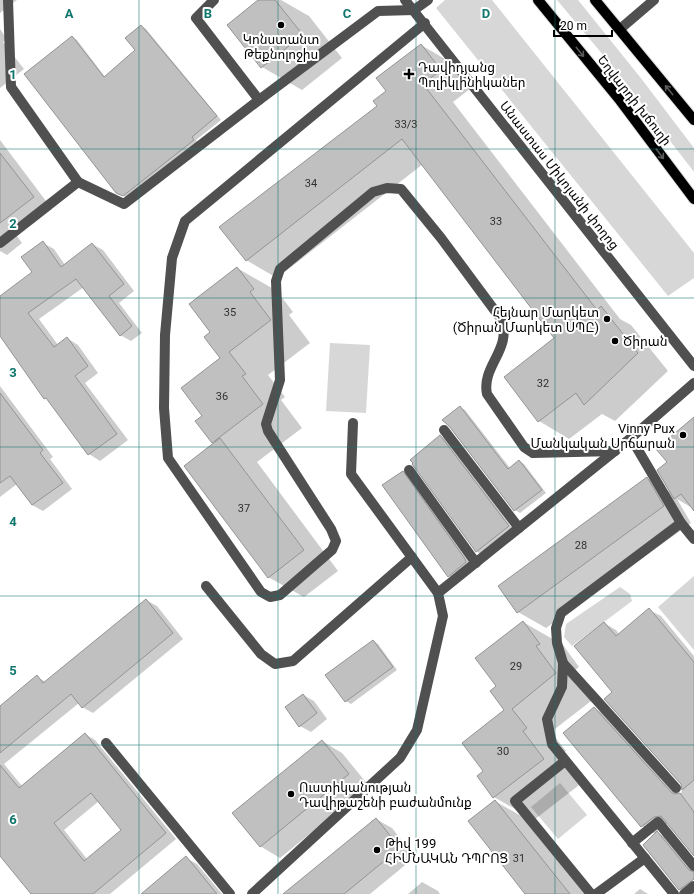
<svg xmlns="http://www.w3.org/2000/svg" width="694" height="894" viewBox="0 0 694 894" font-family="Roboto,'Noto Sans Armenian',sans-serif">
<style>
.green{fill:#d7d7d7}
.shadow{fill:#0003;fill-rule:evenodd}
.building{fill:#c0c0c0;stroke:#949494;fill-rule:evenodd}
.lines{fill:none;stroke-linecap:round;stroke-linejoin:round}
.major-casing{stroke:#dbdbdb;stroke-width:12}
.minor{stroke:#505050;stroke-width:10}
.major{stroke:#000;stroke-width:10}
.oneway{stroke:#595959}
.grid{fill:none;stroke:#0f766e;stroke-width:1;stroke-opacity:0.55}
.poi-dot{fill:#000;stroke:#fff;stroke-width:1.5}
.labels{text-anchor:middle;stroke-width:4;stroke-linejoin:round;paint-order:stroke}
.number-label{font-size:11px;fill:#303030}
.poi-label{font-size:13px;fill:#000;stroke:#fff;text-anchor:start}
.street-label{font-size:13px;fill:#000;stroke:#fff}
.grid-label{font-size:13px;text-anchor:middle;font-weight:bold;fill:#0f766e;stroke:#fff;stroke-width:4;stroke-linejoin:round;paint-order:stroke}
</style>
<rect width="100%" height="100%" fill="#fff"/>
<g class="green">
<polygon points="445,0 492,0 694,253 694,278 668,296 436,8"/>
<polygon points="557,0 578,0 640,77 694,148 694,172 619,74"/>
<polygon points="330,343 370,345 366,413 326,411"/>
<polygon points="694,576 694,650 658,607"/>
<polygon points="620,587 630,594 632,601 572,646 564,637 566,624"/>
<polygon points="560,783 587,815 558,839 531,807"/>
</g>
<g class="shadow">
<polygon points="0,0 17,0 0,13"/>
<polygon points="259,0 281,0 309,16 342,58 302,90 262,67"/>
<polygon points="141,26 146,29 221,120 196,140 198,143 129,199 122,195 72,37 77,40 105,77 137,51"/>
<polygon points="0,29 7,39 3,42 24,69 0,88"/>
<polygon points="421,45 452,63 471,88 453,102 620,319 631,325 668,371 615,421 602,414 569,439 539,421 555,339 423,164 277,278 246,260 378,106"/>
<polygon points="0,140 52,209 17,236 22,243 7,255 0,251"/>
<polygon points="43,243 54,249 65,265 92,244 103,250 134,291 119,303 142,333 131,341 120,335 84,287 39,319 58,345 67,338 78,345 98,373 85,383 128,440 100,461 89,454 49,400 45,398 0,334 0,297 34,272"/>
<polygon points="237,268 277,291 293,312 289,315 310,343 268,375 285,397 281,400 302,428 257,462 338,571 304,597 268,577 203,416 221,359 212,332"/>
<polygon points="0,386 53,457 50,459 72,489 43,511 32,505 17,484 0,497"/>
<polygon points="460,407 465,410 510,468 519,461 524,464 546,493 520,513 515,510 450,425"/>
<polygon points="694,421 694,509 677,499 691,523 546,628 518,612 647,478 672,493 669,462"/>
<polygon points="440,436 445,439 513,529 481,554 476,551"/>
<polygon points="403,472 408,475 471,565 454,579 449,576"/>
<path d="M146 600 157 606 183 639 93 713 82 707 79 703 4 764 22 786 85 734 95 740 176 839 110 894H33L0 854V707L37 677 46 682ZM99 801 123 830 87 859 64 830Z"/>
<polygon points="649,610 661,616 694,656 694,854 668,823 656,832 669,839 694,870 694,879 689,876 688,878 694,882 694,894 688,894 680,889 655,834 642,826 565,733 594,708 606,715 678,795 681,793 683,787 614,692 604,623 616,630 619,634"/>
<polygon points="523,622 563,645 579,667 575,670 595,698 551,732 566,751 562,754 583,782 534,820 494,797 485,771 505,711 498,686"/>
<polygon points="374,641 378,644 397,670 351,704 346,701"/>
<polygon points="303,695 314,701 327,719 311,732 300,726"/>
<polygon points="322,741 342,753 369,786 280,858 260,846"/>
<polygon points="495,801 535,824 591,894 526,894"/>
<polygon points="376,819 392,828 415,857 370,894 285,894"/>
<polygon points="186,858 197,864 222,894 142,894"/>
<polygon points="422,882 438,891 440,894 408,894"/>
<polygon points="640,889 648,894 634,894"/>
</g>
<g class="building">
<polygon points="258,0 275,0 303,35 261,68 227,25"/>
<polygon points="141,25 217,116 192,137 194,140 123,196 116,193 24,74 72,36 104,77 135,50 125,38"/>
<polygon points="421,44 441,70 423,84 597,310 601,306 638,353 584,405 576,393 538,422 504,377 554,338 402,139 246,261 219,227 377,106 373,101 386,91 376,78"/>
<polygon points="0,153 34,197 0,223"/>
<polygon points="43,241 61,267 92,243 124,284 109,296 132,326 120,336 76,279 28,313 54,347 67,337 88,366 75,376 117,434 88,455 46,398 44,399 0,336 0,296 32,272 21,257"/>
<polygon points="237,267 254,289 250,292 271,320 229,352 246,374 242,376 263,404 212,443 195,421 202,416 181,388 220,358 204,337 210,332 189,304"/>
<polygon points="0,393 43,450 40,453 63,483 32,505 10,476 0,483"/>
<polygon points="460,406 508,469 519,460 542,490 514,511 449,426 442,420"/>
<polygon points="694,417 694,511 681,494 674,499 657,470 667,462 656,449"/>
<polygon points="440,435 509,526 476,552 412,464 413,463 410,460"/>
<polygon points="220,438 304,550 268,578 184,466"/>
<polygon points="403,471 465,559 466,562 448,577 382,485"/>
<polygon points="647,477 664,506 517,613 498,586"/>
<polygon points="146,599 173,633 82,708 71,694 0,753 0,706 37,675 43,683"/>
<polygon points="649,608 694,662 694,780 682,790 681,784 604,699 612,692 574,646 604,622 616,636"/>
<polygon points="523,621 540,644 536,646 556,673 512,709 527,728 523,731 544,759 493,798 477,776 483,771 462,743 504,710 490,691 496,686 475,658"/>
<polygon points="373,640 393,667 345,702 325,675"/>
<polygon points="303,694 317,713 299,727 285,707"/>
<polygon points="594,707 671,792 674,794 680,793 694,812 694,856 661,816 654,817 641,827 563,733"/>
<path d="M85 733 166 833 93 894H31L0 856V765L19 788ZM91 793 121 830 84 861 54 823Z"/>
<polygon points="322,740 349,774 260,847 232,813"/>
<polygon points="495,800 570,894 525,894 468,821"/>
<polygon points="376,818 400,848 344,894 283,894"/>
<polygon points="657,831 689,870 694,872 694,879 679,890 643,845"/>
<polygon points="186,856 217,894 141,894"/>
</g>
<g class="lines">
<g class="major-casing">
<g id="major">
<polyline points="538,0 619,99 694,199"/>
<polyline points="595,0 694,120"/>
</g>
</g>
<g class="minor">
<polyline points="214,0 196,18 259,100"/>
<polyline points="405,0 694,366"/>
<path d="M425 23 185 221 172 258 165 335 164 408 168 458 261 592 270 597 280 595 332 550 336 541 331 529 268 431 266 424 280 380 276 281 280 269 373 192 387 188 401 189 441 238 501 319C513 349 481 366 487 394L524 447 533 453 615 451"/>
<polyline points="620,29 654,0"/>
<polyline points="78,182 124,204 259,100 378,11 414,10 428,0"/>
<polyline points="0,243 78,182 11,87 8,0"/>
<polyline points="353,423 351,474 438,593"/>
<polyline points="444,430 519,528"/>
<polyline points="631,438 681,523 694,539"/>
<polyline points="409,470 476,563"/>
<polyline points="206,586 261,654 275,664 293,661 412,557"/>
<polyline points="563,663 676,788"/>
<polyline points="106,743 230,894"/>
<polyline points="565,761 515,801 591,894"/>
<polyline points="632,843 658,822 694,866"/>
<polyline points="252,894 400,758 417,730 443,616 438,593 631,438 694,383"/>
<polyline points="596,894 645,858"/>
<polyline points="674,894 552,744 547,719 562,687 563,663 557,643 556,628 561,613 681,523"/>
<polyline points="684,894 694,886"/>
</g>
<use href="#major" class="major"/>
</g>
<defs><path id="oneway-shaft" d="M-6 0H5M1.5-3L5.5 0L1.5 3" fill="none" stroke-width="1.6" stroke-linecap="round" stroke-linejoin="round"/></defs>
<g class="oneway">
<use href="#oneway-shaft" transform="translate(580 52) rotate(51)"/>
<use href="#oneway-shaft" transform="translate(669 90) rotate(-129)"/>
<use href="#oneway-shaft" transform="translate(660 154) rotate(53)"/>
</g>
<path class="grid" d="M139 0V894M278 0V894M416 0V894M555 0V894M0 149H694M0 298H694M0 447H694M0 596H694M0 745H694"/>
<g class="poi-dot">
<circle cx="281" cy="25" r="4"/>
<path d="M407 68h4v4h4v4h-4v4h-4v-4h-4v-4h4z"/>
<circle cx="607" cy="319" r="4"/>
<circle cx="615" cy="341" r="4"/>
<circle cx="683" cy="435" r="4"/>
<circle cx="291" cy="794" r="4"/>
<circle cx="377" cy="850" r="4"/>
</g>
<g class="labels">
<g class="number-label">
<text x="406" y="128">33/3</text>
<text x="311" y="187">34</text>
<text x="496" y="225">33</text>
<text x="230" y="316">35</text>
<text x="543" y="387">32</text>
<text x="222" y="400">36</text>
<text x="244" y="512">37</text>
<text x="581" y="549">28</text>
<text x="516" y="670">29</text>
<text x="503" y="755">30</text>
<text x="519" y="862">31</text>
</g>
<g class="poi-label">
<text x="281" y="44" text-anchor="middle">Կոնստանտ<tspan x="281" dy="15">Թեքնոլոջիս</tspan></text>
<text x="418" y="72">Դավիդյանց<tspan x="418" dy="15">Պոլիկլինիկաներ</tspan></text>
<text x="599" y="317" text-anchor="end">Հեյնար Մարկետ<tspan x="599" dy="15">(Ծիրան Մարկետ ՍՊԸ)</tspan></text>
<text x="623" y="346">Ծիրան</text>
<text x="675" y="433" text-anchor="end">Vinny Pux<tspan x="675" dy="15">Մանկական Սրճարան</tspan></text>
<text x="299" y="792">Ուստիկանության<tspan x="299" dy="15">Դավիթաշենի բաժանմունք</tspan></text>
<text x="385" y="848">Թիվ 199<tspan x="385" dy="15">ՀԻՄՆԱԿԱՆ ԴՊՐՈՑ</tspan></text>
</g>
<g class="street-label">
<text transform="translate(635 100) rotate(52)" y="5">Եղվարդի խճուղի</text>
<text transform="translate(560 175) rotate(52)" y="5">Անաստաս Միկոյանի փողոց</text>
</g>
</g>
<g class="grid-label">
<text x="69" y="18">A</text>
<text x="208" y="18">B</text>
<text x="347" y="18">C</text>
<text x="486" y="18">D</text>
<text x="13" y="79">1</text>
<text x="13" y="228">2</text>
<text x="13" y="377">3</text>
<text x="13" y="526">4</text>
<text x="13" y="675">5</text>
<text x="13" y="824">6</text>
</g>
<path d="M554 30v6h58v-6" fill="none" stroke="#000000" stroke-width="2"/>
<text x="560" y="30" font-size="12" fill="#000000" stroke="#ffffff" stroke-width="3" paint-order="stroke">20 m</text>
</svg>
